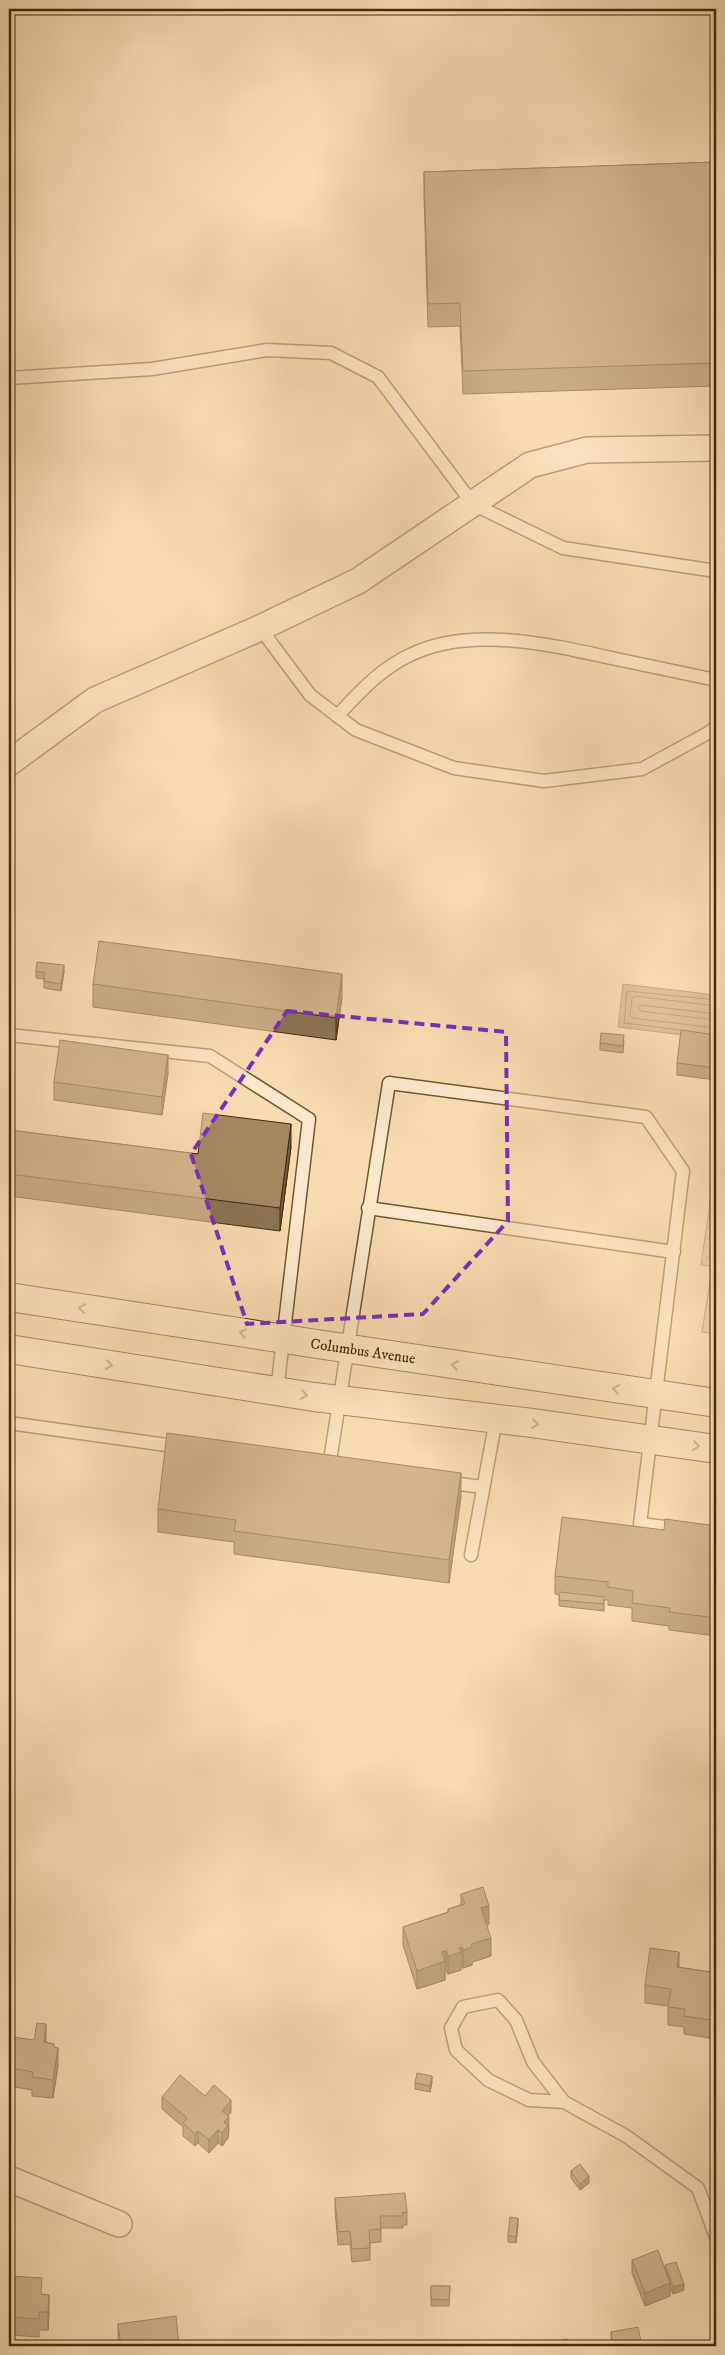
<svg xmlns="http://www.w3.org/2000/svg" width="725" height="2355" viewBox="0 0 725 2355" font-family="'IM FELL DW Pica',serif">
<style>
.green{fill:url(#green-dots);stroke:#8e744e}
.pitch{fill:#dabd94;stroke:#8e744e}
.water{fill:#bba078;stroke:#8b724c}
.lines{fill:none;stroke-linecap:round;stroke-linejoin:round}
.shore{stroke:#7f6640;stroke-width:1}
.lane-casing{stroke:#705833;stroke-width:15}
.street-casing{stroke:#705833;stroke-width:28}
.secondary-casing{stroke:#432c09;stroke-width:30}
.lane{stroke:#fbe8cc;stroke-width:12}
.street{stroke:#fbe8cc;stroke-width:25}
.secondary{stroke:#fbe8cc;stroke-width:28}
.wall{fill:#8b7453;stroke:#432c09}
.shaded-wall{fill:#715e43;stroke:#432c09}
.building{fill:#a28760;stroke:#432c09}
.oneway{stroke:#9f8a6a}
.marked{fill:none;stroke:#7b2cbf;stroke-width:4;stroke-dasharray:10 6;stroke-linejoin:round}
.labels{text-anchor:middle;stroke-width:4.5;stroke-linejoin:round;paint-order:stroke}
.street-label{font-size:15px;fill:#432c09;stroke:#fbe8cc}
</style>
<defs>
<pattern id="green-dots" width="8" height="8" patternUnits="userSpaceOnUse" patternTransform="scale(1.25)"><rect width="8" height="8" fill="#dabd94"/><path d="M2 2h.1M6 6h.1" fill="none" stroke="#b29a77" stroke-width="1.8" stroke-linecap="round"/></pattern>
</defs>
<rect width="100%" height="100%" fill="#f9dbb1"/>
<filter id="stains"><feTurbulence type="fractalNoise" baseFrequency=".004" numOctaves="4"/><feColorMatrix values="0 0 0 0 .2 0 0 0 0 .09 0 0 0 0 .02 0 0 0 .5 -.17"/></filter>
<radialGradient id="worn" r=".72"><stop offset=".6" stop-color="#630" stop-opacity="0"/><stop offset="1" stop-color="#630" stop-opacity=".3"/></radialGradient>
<polygon class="green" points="716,1161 716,1267 701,1265"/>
<polygon class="pitch" points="711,1276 716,1277 716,1334 702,1332"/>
<polygon class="water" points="623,984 716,995 716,1039 618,1027"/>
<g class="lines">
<g class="shore">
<polyline points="716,1006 635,996 632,998 630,1015 633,1018 716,1028"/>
<polyline points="716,1014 641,1005 639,1008 641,1011 716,1020"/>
<polyline points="680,1030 624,1023 627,991 716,1000"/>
</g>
<g class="lane-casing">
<g id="lane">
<polyline points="9,378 152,369 267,350 331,353 378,377 473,504 563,548 716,571"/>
<polyline points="260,628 310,695 356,730 454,768 544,781 642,769 708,733 716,727"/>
<path d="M337 716C360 692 380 669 410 655 470 625 553 645 616 659 649 666 683 673 716 680"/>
<polyline points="9,1035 210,1056 309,1119 277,1391"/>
<polyline points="368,1208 674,1252"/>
<polyline points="9,1423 181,1447"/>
<polyline points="329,1467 389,1083 646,1117 683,1171 640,1524 716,1533"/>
<polyline points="444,1482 483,1487"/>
<polyline points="471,1555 496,1419"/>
<polyline points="564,2102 529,2100 488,2080 456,2050 451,2028 463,2007 498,2000 516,2020 533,2062 564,2102 626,2136 698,2188 716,2237"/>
</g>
</g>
<g class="street-casing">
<g id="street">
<polyline points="9,763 95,700 260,628 358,581 530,465 587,450 716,448"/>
<polyline points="9,2179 119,2224"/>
</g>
</g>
<g class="secondary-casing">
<g id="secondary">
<path id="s1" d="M9 1297 317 1344 716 1403"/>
<polyline points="9,1349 314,1397 532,1423 716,1449"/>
</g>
</g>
<use href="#lane" class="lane"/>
<use href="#street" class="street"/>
<use href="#secondary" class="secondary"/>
</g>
<g class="wall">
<polygon points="716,162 716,386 463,394 460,326 428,327 424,195 424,172"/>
<polygon points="36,971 64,972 61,991 44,988 44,979 36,978"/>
<polygon points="93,984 342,997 336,1040 93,1007"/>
<polygon points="716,1035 716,1080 677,1075 677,1063"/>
<polygon points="624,1041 623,1053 600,1050 600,1043"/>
<polygon points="168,1073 162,1115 54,1100 54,1082"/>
<polygon points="9,1130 198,1154 291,1147 280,1231 9,1196"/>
<polygon points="461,1496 449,1583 234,1554 234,1542 158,1532 158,1509"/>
<polygon points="716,1526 716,1636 669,1630 669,1626 632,1621 632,1608 608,1605 608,1600 604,1600 604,1611 559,1606 559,1595 555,1594 555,1576 664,1530"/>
<polygon points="461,1894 489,1924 486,1925 491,1956 472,1962 472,1965 463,1968 462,1965 461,1965 461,1970 448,1974 446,1970 445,1970 445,1980 417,1989 403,1945 403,1927 448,1912 448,1909 461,1905"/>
<polygon points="679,1967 716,1973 716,2039 684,2034 684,2027 668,2025 668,2006 645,2003 645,1985"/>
<polygon points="9,2039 46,2042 54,2047 58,2066 53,2098 32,2096 32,2090 9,2086"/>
<polygon points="432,2082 430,2092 415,2089 415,2083"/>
<polygon points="205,2096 231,2112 228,2116 229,2130 228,2138 222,2146 218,2143 209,2153 198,2143 195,2146 183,2136 183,2127 162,2109 162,2097"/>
<polygon points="571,2171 589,2183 580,2190 571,2178"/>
<polygon points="335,2198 407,2212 407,2225 403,2225 403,2228 381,2228 381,2242 370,2243 370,2260 352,2262 350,2244 338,2245 335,2210"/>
<polygon points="518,2224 516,2243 508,2242 508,2235"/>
<polygon points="632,2260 665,2269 665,2265 684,2290 673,2294 670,2287 670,2296 645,2306 632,2273"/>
<polygon points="9,2276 42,2295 49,2313 48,2330 39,2330 39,2337 9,2335"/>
<polygon points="431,2286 450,2286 449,2306 431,2306"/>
<polygon points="118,2324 179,2346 119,2346 118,2336"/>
<polygon points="611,2332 642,2346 611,2346"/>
</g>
<g class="shaded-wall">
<polygon points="64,965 64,972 61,991 61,984"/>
<polygon points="342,974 342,997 336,1040 336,1018"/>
<polygon points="168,1055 168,1073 162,1115 162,1097"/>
<polygon points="291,1124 291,1147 280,1231 280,1208"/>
<polygon points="461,1473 461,1496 449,1583 449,1560"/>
<polygon points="489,1906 489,1924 481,1927 481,1908"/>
<polygon points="491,1938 491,1956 472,1962 472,1965 463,1968 463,1950 471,1944"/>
<polygon points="462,1947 462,1965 461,1965 461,1970 448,1974 448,1956 459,1948"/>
<polygon points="446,1951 446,1970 445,1970 445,1980 417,1989 417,1971 442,1952"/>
<polygon points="679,1952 679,1970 677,1967"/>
<polygon points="46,2024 46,2042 44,2042"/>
<polygon points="58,2048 58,2066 53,2098 53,2080"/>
<polygon points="432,2076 432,2082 430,2092 430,2086"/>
<polygon points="231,2100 231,2112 222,2124 222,2111"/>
<polygon points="229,2117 228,2138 222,2146 222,2133 224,2122"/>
<polygon points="218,2130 218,2143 209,2153 209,2140"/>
<polygon points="198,2131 198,2143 195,2146 195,2134"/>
<polygon points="589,2176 589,2183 580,2190 580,2184"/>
<polygon points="518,2218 518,2224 516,2243 516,2237"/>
<polygon points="670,2283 670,2296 645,2306 645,2293"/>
<polygon points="684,2284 684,2290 673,2294 673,2287"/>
<polygon points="49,2295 49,2313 48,2330 48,2312"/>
</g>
<g class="building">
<polygon points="716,162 716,363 463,371 460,303 428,304 424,172"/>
<polygon points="99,941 342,974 336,1018 93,984"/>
<polygon points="37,962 64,965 61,984 44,981 45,973 36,971"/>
<polygon points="681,1030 716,1035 716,1068 677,1063"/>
<polygon points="601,1033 624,1035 623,1046 600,1043"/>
<polygon points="60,1040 168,1055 162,1097 54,1082"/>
<polygon points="203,1113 291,1124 280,1208 9,1174 9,1130 198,1154"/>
<polygon points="167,1433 461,1473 449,1560 234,1531 236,1520 158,1509"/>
<polygon points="562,1517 664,1530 665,1519 716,1526 716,1618 669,1612 670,1608 632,1603 633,1591 608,1587 608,1582 555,1576"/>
<polygon points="560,1592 604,1597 604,1604 559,1600"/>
<polygon points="483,1887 489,1906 481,1908 491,1938 471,1944 472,1947 463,1950 462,1947 459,1948 461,1952 448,1956 446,1951 442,1952 445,1961 417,1971 403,1927 449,1912 448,1909 465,1904 461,1894"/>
<polygon points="650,1948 679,1952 677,1967 716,1973 716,2021 684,2016 685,2009 668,2007 671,1989 645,1985"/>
<polygon points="37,2023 46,2024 44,2042 54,2044 54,2047 58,2048 53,2080 32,2077 33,2072 9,2068 9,2039 13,2040 13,2037 34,2040"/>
<polygon points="417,2073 432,2076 430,2086 415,2083"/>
<polygon points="180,2075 205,2096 214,2085 231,2100 222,2111 229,2117 224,2122 228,2125 222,2133 218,2130 209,2140 198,2131 195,2134 183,2123 187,2118 162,2097"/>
<polygon points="580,2164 589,2176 580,2184 571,2171"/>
<polygon points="405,2193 407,2212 402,2213 403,2216 380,2216 381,2229 369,2230 370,2248 352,2249 350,2231 338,2232 335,2198"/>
<polygon points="510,2217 518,2218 516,2237 508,2235"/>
<polygon points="658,2250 670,2283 645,2293 632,2260"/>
<polygon points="676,2262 684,2284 673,2287 665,2265"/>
<polygon points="9,2276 42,2278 41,2294 49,2295 48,2312 39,2312 39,2319 9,2317"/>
<polygon points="431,2286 450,2286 449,2300 431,2299"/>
<polygon points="176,2316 179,2346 121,2346 118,2324"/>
<polygon points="638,2327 642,2346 611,2346 613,2346 611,2332"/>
<polygon points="567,2339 568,2346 581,2343 582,2346 534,2346 534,2345"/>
</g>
<defs><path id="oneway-chevron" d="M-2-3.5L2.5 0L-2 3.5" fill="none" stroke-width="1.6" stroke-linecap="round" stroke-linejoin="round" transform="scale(1.25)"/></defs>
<g class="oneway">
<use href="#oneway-chevron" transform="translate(82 1308) rotate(-171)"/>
<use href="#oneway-chevron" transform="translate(243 1333) rotate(-171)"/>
<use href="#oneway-chevron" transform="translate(109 1365) rotate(9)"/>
<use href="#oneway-chevron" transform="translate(455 1365) rotate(-170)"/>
<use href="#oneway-chevron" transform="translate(616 1389) rotate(-172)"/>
<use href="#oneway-chevron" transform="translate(304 1395) rotate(9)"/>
<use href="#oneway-chevron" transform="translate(535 1424) rotate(8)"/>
<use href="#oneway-chevron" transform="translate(696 1446) rotate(8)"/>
</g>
<path d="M0 0H725V2355H0ZM287 1011 506 1032 508 1221 423 1314 247 1324 191 1154Z" fill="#f9dbb1" fill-opacity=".55" fill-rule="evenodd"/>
<path class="marked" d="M287 1011 506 1032 508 1221 423 1314 247 1324 191 1154Z"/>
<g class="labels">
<g class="street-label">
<text dy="5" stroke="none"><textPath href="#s1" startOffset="358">Columbus Avenue</textPath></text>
</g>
</g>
<rect width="725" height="2355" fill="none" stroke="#f9dbb1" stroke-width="30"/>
<rect x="10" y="10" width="705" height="2335" fill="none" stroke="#432c09" stroke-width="2.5"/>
<rect x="15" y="15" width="695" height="2325" fill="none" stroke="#432c09"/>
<rect width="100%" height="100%" filter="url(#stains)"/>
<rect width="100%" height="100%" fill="url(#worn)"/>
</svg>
